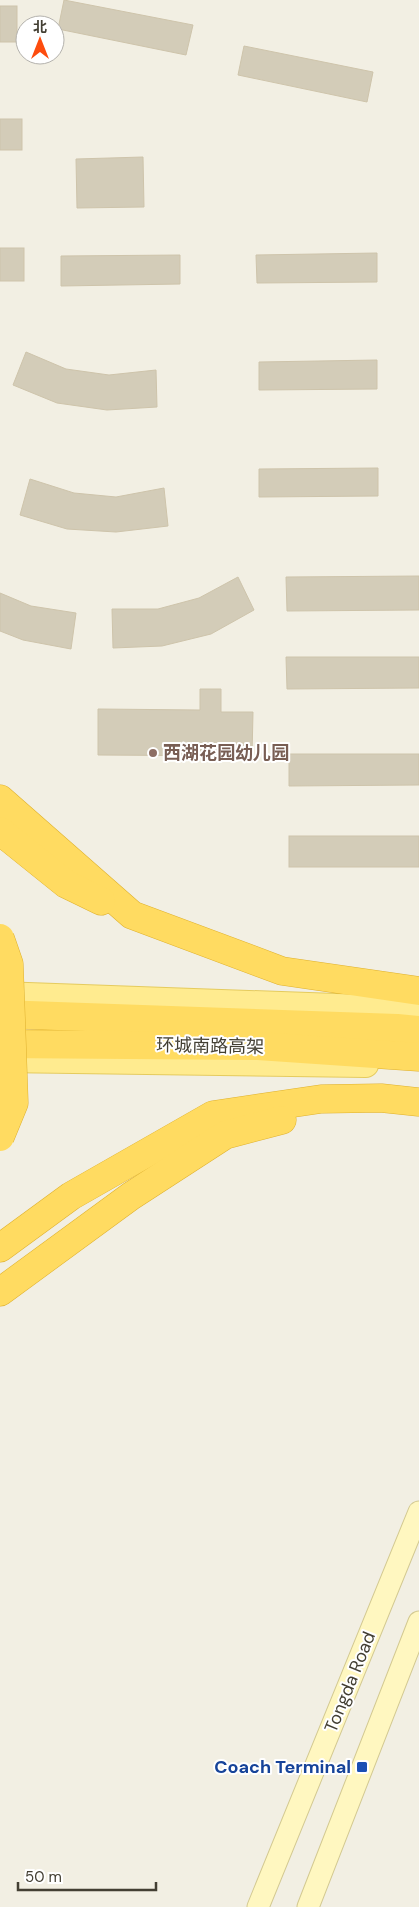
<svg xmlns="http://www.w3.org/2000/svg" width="419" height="1907" viewBox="0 0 419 1907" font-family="'DM Sans','Noto Sans SC',sans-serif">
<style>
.building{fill:#d3ccb8;stroke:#cec4ab}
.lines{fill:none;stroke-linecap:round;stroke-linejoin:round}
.secondary-casing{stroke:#d3c991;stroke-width:23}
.primary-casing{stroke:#e5cb5e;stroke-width:26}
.highway-casing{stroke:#dfb12f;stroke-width:29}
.secondary{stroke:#fff7c0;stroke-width:21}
.primary{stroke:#ffeb8f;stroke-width:24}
.highway{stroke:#ffdb61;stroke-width:28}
.highway-bridge-casing{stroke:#dfb12f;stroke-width:29;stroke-linecap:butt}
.highway-bridge{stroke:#ffdb61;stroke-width:28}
.education-dot{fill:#8d6e63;stroke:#fff;stroke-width:2}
.transit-dot{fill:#1a4fb4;stroke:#fff;stroke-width:2}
.labels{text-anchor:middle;stroke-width:4;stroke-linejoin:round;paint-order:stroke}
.education-label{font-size:18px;font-weight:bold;fill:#785e54;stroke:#fff;text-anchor:start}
.street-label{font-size:18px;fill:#433f33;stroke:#fff}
.transit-label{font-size:18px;font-weight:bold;fill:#164399;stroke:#fff;text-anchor:end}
</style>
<rect width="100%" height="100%" fill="#f2efe3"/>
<g class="building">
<polygon points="64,0 193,25 186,55 58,29"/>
<rect x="0" y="6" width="17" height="36"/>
<polygon points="244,46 373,72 367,102 238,75"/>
<rect x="0" y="119" width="22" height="31"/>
<polygon points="143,157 144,207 77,208 76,159"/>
<rect x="0" y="248" width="24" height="33"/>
<polygon points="377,253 377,282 257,283 256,255"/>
<polygon points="180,255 180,284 61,286 61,256"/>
<polygon points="26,352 66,369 109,375 156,370 157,407 107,410 57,403 13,385"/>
<polygon points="377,360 377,389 259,390 259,362"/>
<polygon points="378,468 378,496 259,497 259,469"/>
<polygon points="30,479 74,493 116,497 164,488 168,526 116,532 67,529 20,515"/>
<polygon points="419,576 419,610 287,611 286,577"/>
<polygon points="238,577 254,610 211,634 162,646 113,648 112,609 158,609 199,598"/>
<polygon points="0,593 31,606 76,613 71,649 23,640 0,631"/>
<polygon points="286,657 419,657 419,688 287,689"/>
<polygon points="200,689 221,689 221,712 253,712 252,756 98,755 98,709 200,710"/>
<polygon points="289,754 419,754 419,785 289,786"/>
<rect x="289" y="836" width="130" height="31"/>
</g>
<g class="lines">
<g class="secondary-casing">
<g id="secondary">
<polyline points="258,1907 419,1512"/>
<polyline points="308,1907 419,1622"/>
</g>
</g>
<g class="primary-casing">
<g id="primary">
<polyline points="0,994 419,1009"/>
<polyline points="0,1060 366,1065"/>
</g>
</g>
<g class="highway-casing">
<g id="highway">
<polyline points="0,799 132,915 282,971 419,991"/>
<polyline points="0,831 66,884 101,901"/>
<polyline points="0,1014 397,1028 419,1030"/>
<polyline points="0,1044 258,1046 419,1057"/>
<polyline points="0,1248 71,1196 213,1115 321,1099 381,1098 419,1102"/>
<polyline points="0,1292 131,1196 225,1135 282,1120"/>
</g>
</g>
<use href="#secondary" class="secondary"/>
<use href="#primary" class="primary"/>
<use href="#highway" class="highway"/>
<g class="highway-bridge-casing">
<polyline id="highway-bridge" points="0,938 9,964 14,1103 0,1137"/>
</g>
<use href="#highway-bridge" class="highway-bridge"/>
</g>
<circle class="education-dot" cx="153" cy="753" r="5"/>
<rect class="transit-dot" x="356" y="1761" width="12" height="12" rx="2.5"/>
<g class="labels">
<g class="education-label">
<text x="163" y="759">西湖花园幼儿园</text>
</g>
<g class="street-label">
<text transform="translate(210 1046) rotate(1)" y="6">环城南路高架</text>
<text transform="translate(350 1682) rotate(-68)" y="6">Tongda Road</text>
</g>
<g class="transit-label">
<text x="351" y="1773">Coach Terminal</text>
</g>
</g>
<g transform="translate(40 40)"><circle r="24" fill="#ffffff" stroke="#b4b2ad"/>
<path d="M0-4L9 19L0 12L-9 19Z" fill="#fd4c0e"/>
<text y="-8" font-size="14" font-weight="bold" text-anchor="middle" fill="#433f33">北</text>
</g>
<path d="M18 1882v8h138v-8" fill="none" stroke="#433f33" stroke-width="2.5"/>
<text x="25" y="1882" font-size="15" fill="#433f33" stroke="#ffffff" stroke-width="4" paint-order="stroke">50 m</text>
</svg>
